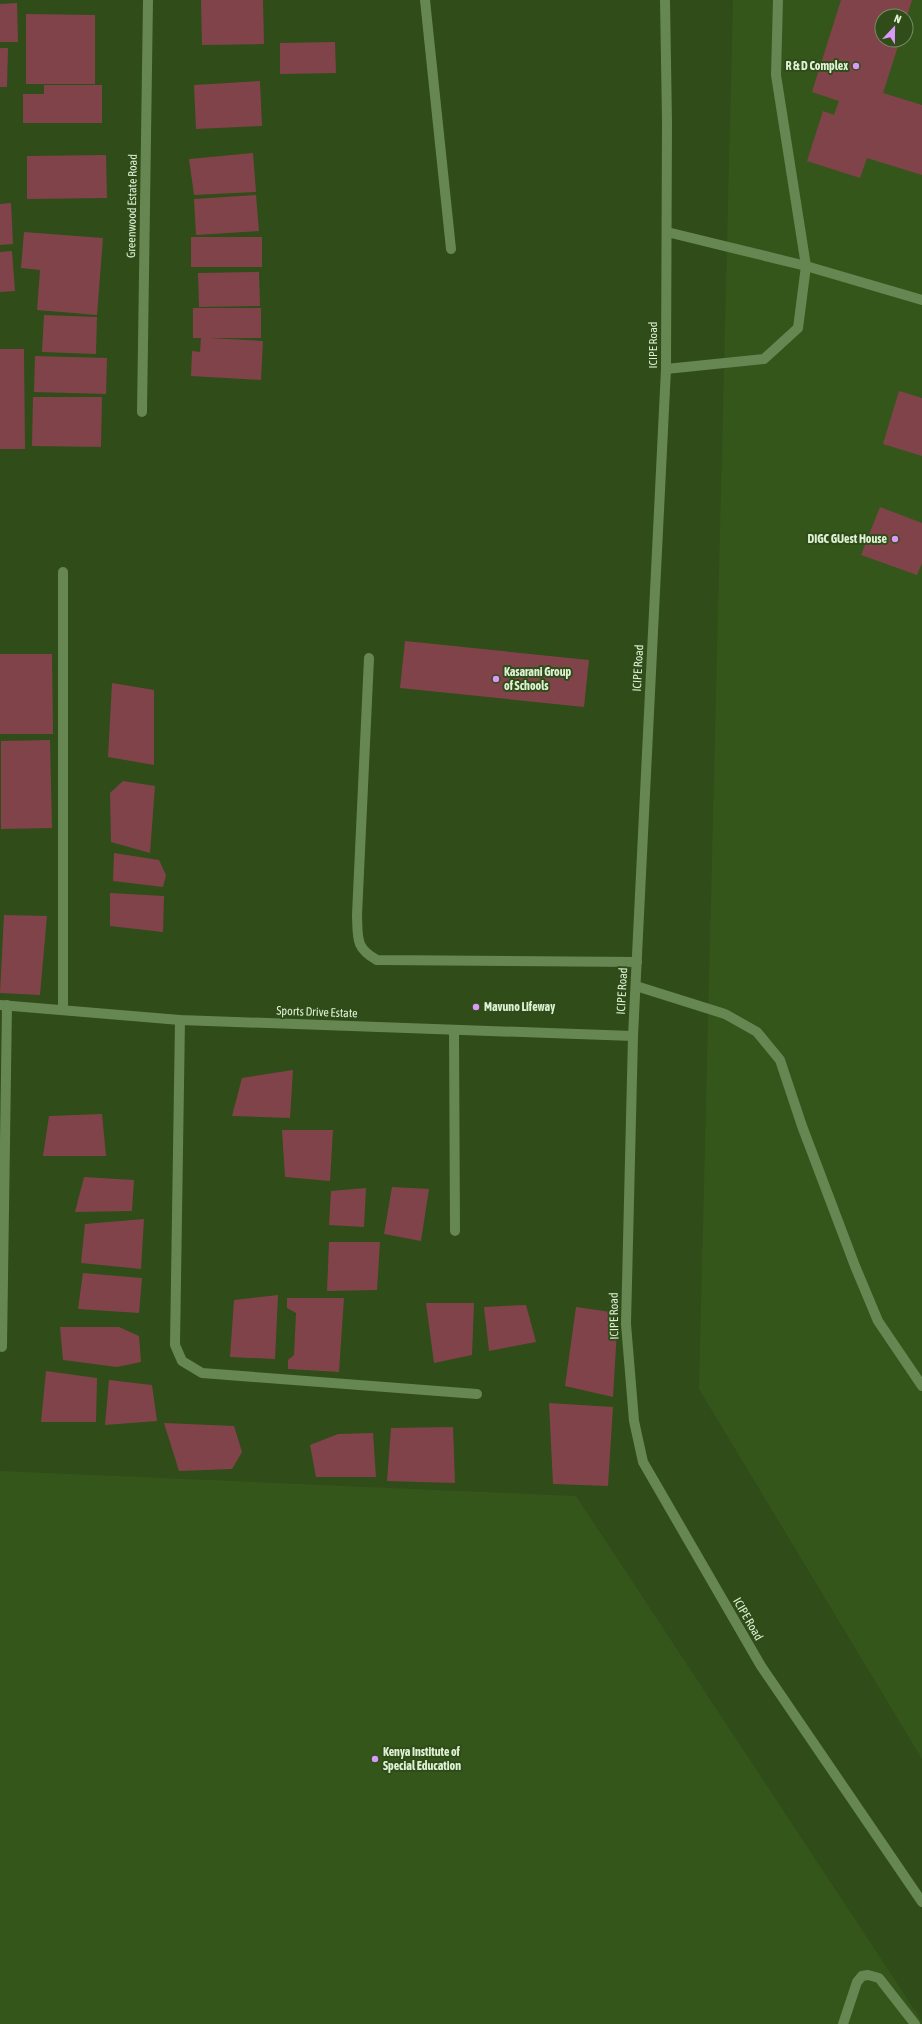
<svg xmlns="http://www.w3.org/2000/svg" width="922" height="2024" viewBox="0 0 922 2024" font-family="'Asap Condensed',sans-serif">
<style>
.built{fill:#34561b;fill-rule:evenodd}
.building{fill:#81434a}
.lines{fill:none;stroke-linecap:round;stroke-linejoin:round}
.service{stroke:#668652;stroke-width:10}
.minor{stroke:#668652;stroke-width:10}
.poi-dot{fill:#d99af7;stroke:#2f4c19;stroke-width:1.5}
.labels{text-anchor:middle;stroke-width:4;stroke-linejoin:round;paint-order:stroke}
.poi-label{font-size:12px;font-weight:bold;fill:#dff1d5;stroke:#2f4c19;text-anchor:start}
.street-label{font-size:12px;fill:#dff1d5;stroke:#2f4c19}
</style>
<rect width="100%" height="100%" fill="#2f4c19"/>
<g class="built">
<path d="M733 0H922V1759L699 1389ZM882 16H906V40H882Z"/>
<polygon points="0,1471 576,1496 922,2021 922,2024 0,2024"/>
</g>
<g class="building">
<polygon points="201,0 263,0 264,44 202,45"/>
<polygon points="841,0 912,0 907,16 882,16 882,40 900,40 883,93 922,105 922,175 867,158 860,178 807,161 823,111 834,115 839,101 812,92"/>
<polygon points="17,3 18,42 0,42 0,4"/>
<polygon points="26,14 95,15 95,84 26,84"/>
<polygon points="335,42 336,73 280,74 280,43"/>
<polygon points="0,48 8,48 7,87 0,87"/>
<polygon points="260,81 262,126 196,129 194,85"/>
<polygon points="44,85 102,85 102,123 23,123 23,94 44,94"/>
<polygon points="253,153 256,192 194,195 189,159"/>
<polygon points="106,155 107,198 27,199 27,156"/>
<polygon points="256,195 259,231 196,235 194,199"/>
<polygon points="11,203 13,244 0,245 0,204"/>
<polygon points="24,232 103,238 97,315 37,310 40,270 21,268"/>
<rect x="191" y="237" width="71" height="30"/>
<polygon points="12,251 15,291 0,292 0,252"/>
<polygon points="259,272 260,306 199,307 198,273"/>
<polygon points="193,308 261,308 261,338 209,338 263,341 261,380 191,376 192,351 200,352 201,338 193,338"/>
<polygon points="44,315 97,317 96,354 42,352"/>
<polygon points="0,349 24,349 25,449 0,449"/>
<polygon points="35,356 107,358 106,394 34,392"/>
<polygon points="899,391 922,398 922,456 883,444"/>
<polygon points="33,397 102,397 101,447 32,446"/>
<polygon points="880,507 922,523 922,563 917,575 861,555"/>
<polygon points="405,641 589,660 584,707 400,688"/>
<polygon points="0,654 52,654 53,734 0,734"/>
<polygon points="112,683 154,690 154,765 108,757"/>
<polygon points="50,740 52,828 1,829 1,741"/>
<polygon points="123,781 155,786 150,853 111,842 110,793"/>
<polygon points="114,853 159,860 166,875 163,887 113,881"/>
<polygon points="110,893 164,896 163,932 110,926"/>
<polygon points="4,915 47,916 40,995 0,993"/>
<polygon points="293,1070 290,1118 232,1116 242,1078"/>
<polygon points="102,1114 106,1156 43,1156 49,1116"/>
<polygon points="282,1130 333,1130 330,1181 285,1177"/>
<polygon points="84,1177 134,1180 132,1211 75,1212"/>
<polygon points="392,1187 429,1189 421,1241 384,1234"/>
<polygon points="366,1188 364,1227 329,1225 331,1191"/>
<polygon points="144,1219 141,1269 81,1263 85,1224"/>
<polygon points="329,1242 380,1242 377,1290 327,1291"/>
<polygon points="83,1273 142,1278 139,1313 78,1309"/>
<polygon points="278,1295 275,1359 230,1357 234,1300"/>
<polygon points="287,1298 344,1298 339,1372 288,1369 288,1360 294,1355 296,1313 287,1308"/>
<polygon points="426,1303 474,1303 472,1355 434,1363"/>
<polygon points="526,1305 536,1342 489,1351 484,1307"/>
<polygon points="576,1307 618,1313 613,1397 565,1386"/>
<polygon points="60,1327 119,1327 139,1336 141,1362 117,1367 63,1360"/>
<polygon points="46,1371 97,1378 96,1422 41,1422"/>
<polygon points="109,1380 152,1385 157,1421 105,1425"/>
<polygon points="549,1403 613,1407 608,1486 553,1484"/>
<polygon points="164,1423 234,1426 242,1452 232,1469 179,1471"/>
<polygon points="453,1427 455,1483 387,1481 391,1428"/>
<polygon points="373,1433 376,1477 316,1477 310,1445 338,1434"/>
</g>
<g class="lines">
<g class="service">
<polyline points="667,232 806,266 922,300"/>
<polyline points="666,369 764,359 798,328 806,266 776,75 778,0"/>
<path d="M369 658 357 915C358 938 355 948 377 960L637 962"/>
<polyline points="636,986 725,1014 757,1032 780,1060 802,1126 855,1266 878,1321 922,1386"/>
<polyline points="843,2024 857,1982 862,1976 868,1975 879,1978 915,2024"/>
</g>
<g class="minor">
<polyline points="425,0 451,249"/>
<polyline points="665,0 667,122 666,369 633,1036 626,1324 634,1421 643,1462 761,1666 922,1902"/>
<polyline points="142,412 148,0"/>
<polyline points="63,572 63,1010"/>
<polyline points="0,1005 180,1020 633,1036"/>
<polyline points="180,1020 175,1345 182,1361 202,1373 477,1394"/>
<polyline points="454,1030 455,1231"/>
<polyline points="2,1347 7,1005"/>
</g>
</g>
<g class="poi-dot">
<circle cx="856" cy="66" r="4"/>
<circle cx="895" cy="539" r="4"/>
<circle cx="496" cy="679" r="4"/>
<circle cx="476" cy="1007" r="4"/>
<circle cx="375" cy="1759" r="4"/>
</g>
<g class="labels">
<g class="poi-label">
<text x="848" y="70" text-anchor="end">R &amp; D Complex</text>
<text x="887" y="543" text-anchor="end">DIGC GUest House</text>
<text x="504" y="676">Kasarani Group<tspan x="504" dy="14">of Schools</tspan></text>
<text x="484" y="1011">Mavuno Lifeway</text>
<text x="383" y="1756">Kenya Institute of<tspan x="383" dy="14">Special Education</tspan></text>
</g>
<g class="street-label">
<text transform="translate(132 206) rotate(-89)" y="4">Greenwood Estate Road</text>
<text transform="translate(653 345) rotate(-90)" y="4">ICIPE Road</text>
<text transform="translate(638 668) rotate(-87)" y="4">ICIPE Road</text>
<text transform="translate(622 991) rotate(-87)" y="4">ICIPE Road</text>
<text transform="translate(317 1012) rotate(2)" y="4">Sports Drive Estate</text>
<text transform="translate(614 1316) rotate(-91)" y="4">ICIPE Road</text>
<text transform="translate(748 1619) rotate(60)" y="4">ICIPE Road</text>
</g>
</g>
<g transform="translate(894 28) rotate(22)"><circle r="19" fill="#2f4c19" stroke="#758e64"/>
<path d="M0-3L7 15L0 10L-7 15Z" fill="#d99af7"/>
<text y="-6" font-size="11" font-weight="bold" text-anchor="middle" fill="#dff1d5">N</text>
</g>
</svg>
